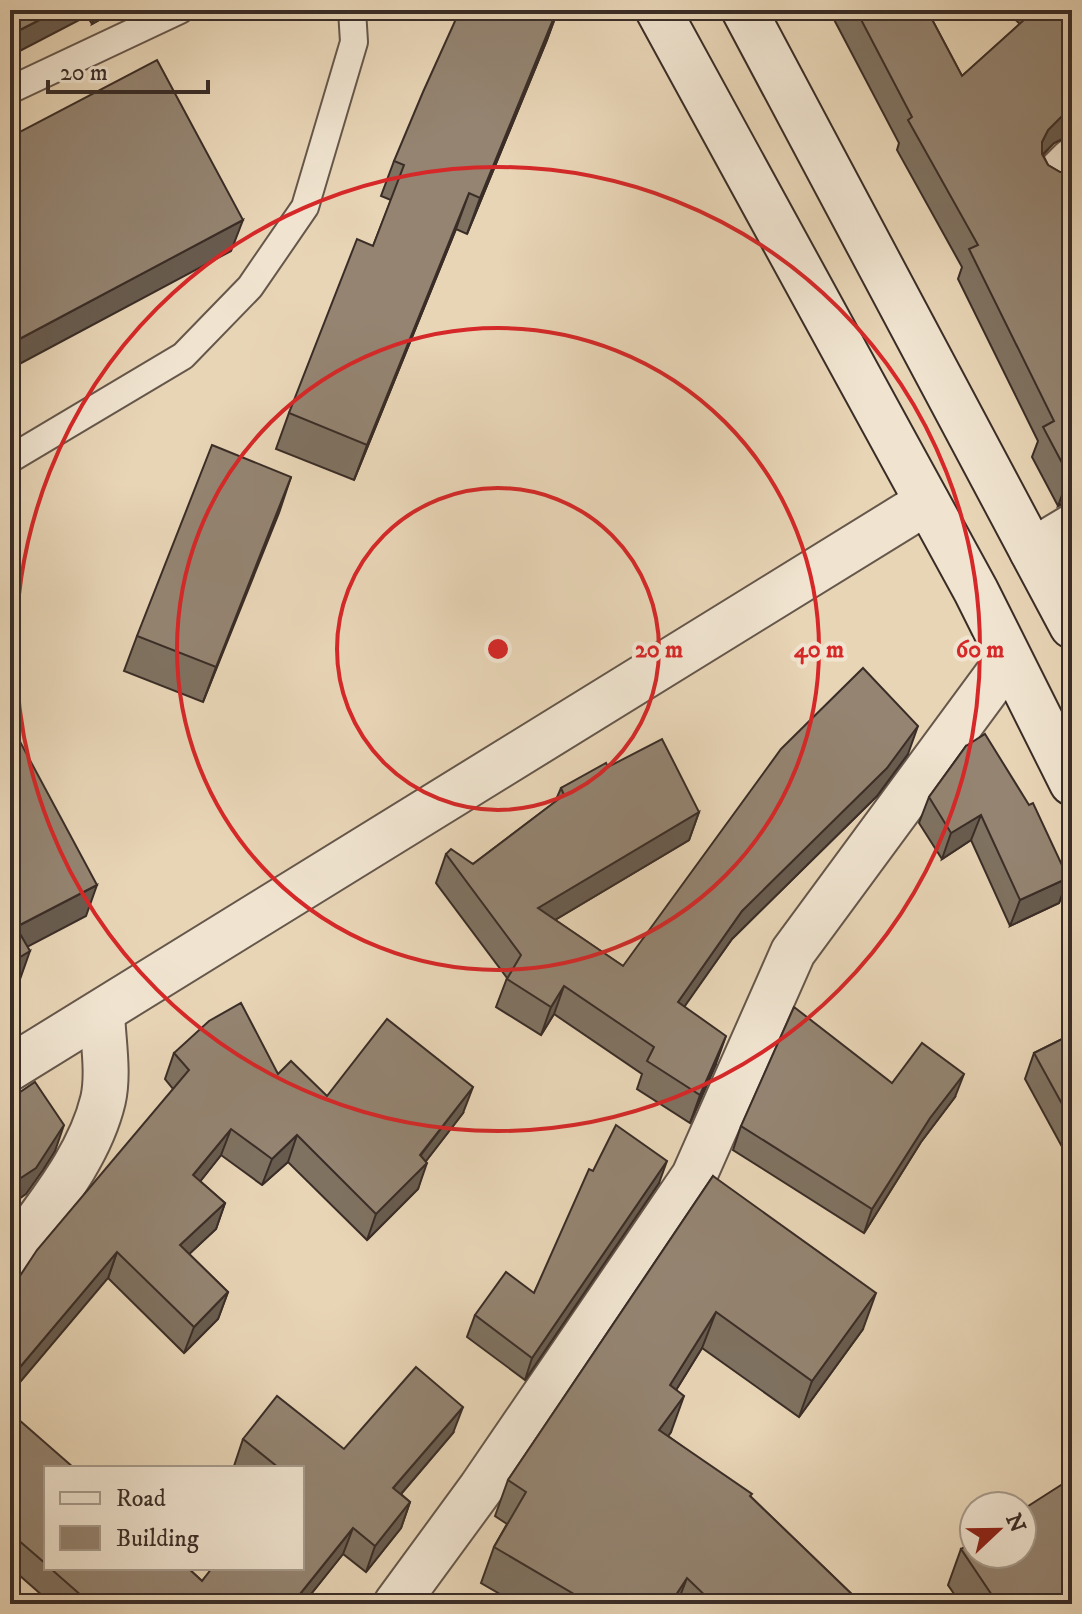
<svg xmlns="http://www.w3.org/2000/svg" width="1082" height="1614" viewBox="0 0 1082 1614" font-family="'IM FELL DW Pica',serif">
<style>
.lines{fill:none;stroke-linecap:round;stroke-linejoin:round}
.lane-casing{stroke:#66574b;stroke-width:30}
.street-casing{stroke:#66574b;stroke-width:48}
.secondary-casing{stroke:#3a2d27;stroke-width:48}
.lane{stroke:#f0e4d0;stroke-width:26}
.street{stroke:#f0e4d0;stroke-width:44}
.secondary{stroke:#f0e4d0;stroke-width:44}
.wall{fill:#7f7261;stroke:#3a2d27;stroke-width:2}
.shaded-wall{fill:#685c4f;stroke:#3a2d27;stroke-width:2}
.building{fill:#948471;stroke:#3a2d27;stroke-width:2}
.ring{fill:none;stroke:#d62828;stroke-width:4}
.centre{fill:#d62828;stroke:#f0e4d0;stroke-width:4}
.ring-label{font-size:24px;text-anchor:middle;font-weight:bold;fill:#d62828;stroke:#f0e4d0;stroke-width:8;stroke-linejoin:round;paint-order:stroke}
</style>
<rect width="100%" height="100%" fill="#e8d5b6"/>
<filter id="stains"><feTurbulence type="fractalNoise" baseFrequency=".0025" numOctaves="4"/><feColorMatrix values="0 0 0 0 .2 0 0 0 0 .09 0 0 0 0 .02 0 0 0 .5 -.17"/></filter>
<radialGradient id="worn" r=".72"><stop offset=".6" stop-color="#630" stop-opacity="0"/><stop offset="1" stop-color="#630" stop-opacity=".3"/></radialGradient>
<g class="lines">
<g class="lane-casing">
<g id="lane">
<polyline points="10,90 180,10"/>
<polyline points="10,459 183,356 250,287 305,207 354,42 352,10"/>
</g>
</g>
<g class="street-casing">
<g id="street">
<polyline points="1055,178 1072,161"/>
<polyline points="1032,551 1072,527"/>
<polyline points="10,1068 927,502"/>
<path d="M10 1259C44 1210 89 1159 103 1100 109 1073 103 1041 102 1013"/>
<polyline points="396,1604 481,1488 694,1176 793,952 1008,660"/>
</g>
</g>
<g class="secondary-casing">
<g id="secondary">
<polyline points="658,10 976,591 1072,783"/>
<polyline points="744,10 1072,626"/>
</g>
</g>
<use href="#lane" class="lane"/>
<use href="#street" class="street"/>
<use href="#secondary" class="secondary"/>
</g>
<g class="wall">
<polygon points="10,10 117,10 92,24 87,16"/>
<polygon points="558,10 547,40 467,234 456,229 354,480 276,449 289,413 373,246 391,200 381,196 394,161"/>
<polygon points="829,10 927,10 962,76 1020,24 1005,10 1072,10 1066,137 1054,143 1043,155 1048,165 1060,172 1072,172 1072,500 1071,499 1058,506 1032,457 1038,441 958,279 962,267 897,150 899,143"/>
<polygon points="291,477 203,702 124,671 137,636"/>
<polygon points="966,746 1068,878 1059,903 1010,926 971,840 942,859 919,823 929,797"/>
<polygon points="908,754 877,796 732,939 684,1006 716,1064 690,1123 637,1089 642,1074 554,1014 541,1035 496,1007 507,978 436,883 446,854 473,864 555,802 561,788 608,767 699,812 689,840 555,920 623,966"/>
<polygon points="1072,1034 1072,1165 1025,1079 1034,1053"/>
<polygon points="174,1053 278,1074 327,1096 463,1113 426,1161 418,1189 367,1240 288,1162 262,1185 221,1155 200,1181 225,1203 216,1229 189,1254 228,1292 218,1319 184,1353 108,1278 173,1089 165,1079"/>
<polygon points="892,1083 955,1097 921,1142 864,1233 733,1150 741,1126"/>
<polygon points="593,1171 659,1183 525,1380 467,1337 475,1315 534,1293"/>
<polygon points="713,1176 863,1329 799,1417 702,1348 676,1390 671,1432 668,1436 751,1497 862,1604 517,1604 481,1583 494,1547 507,1524 495,1516 508,1480"/>
<polygon points="10,1412 46,1468 46,1568 188,1568 202,1581 302,1468 237,1468 234,1466 243,1439 344,1449 453,1433 401,1494 410,1502 401,1528 366,1572 343,1554 303,1604 52,1604 10,1567"/>
<polygon points="961,1549 1072,1604 961,1604 948,1585"/>
</g>
<g class="shaded-wall">
<polygon points="59,10 90,10 87,16 10,56 10,35"/>
<polygon points="97,10 117,10 92,24"/>
<polygon points="558,10 547,40 467,234 480,198"/>
<polygon points="1072,109 1072,137 1066,137 1054,143 1037,160 1042,142 1048,130 1065,113"/>
<polygon points="469,193 456,229 354,480 367,445"/>
<polygon points="243,220 231,251 10,369 10,344"/>
<polygon points="1072,474 1072,495 1071,499 1058,506 1069,476"/>
<polygon points="291,477 279,513 203,702 216,667"/>
<polygon points="918,726 908,754 877,796 732,939 668,1030 678,1002 742,911"/>
<polygon points="699,812 689,840 528,936 538,908"/>
<polygon points="981,815 971,840 942,859 951,833"/>
<polygon points="1068,878 1059,903 1010,926 1020,900"/>
<polygon points="97,885 86,916 10,956 16,927"/>
<polygon points="30,951 19,982 10,987 10,963"/>
<polygon points="564,986 554,1014 541,1035 551,1007"/>
<polygon points="726,1036 716,1064 690,1123 700,1095"/>
<polygon points="964,1074 955,1097 921,1142 864,1233 872,1209 930,1118"/>
<polygon points="473,1087 463,1113 416,1174 427,1163 418,1189 367,1240 376,1214"/>
<polygon points="64,1125 55,1151 43,1170 26,1194 10,1205 10,1185"/>
<polygon points="231,1129 221,1155 184,1202 193,1175"/>
<polygon points="297,1135 288,1162 262,1185 272,1159"/>
<polygon points="667,1161 659,1183 525,1380 532,1358"/>
<polygon points="225,1203 216,1229 170,1272 180,1245"/>
<polygon points="117,1252 108,1278 10,1394 10,1379"/>
<polygon points="228,1292 218,1319 184,1353 194,1327"/>
<polygon points="876,1293 863,1329 799,1417 812,1381"/>
<polygon points="716,1312 702,1348 657,1421 670,1385"/>
<polygon points="684,1396 671,1432 646,1466 659,1430"/>
<polygon points="463,1407 453,1433 383,1515 393,1488"/>
<polygon points="410,1502 401,1528 366,1572 375,1546"/>
<polygon points="353,1528 343,1554 303,1604 292,1604"/>
<polygon points="687,1578 677,1604 670,1604"/>
</g>
<g class="building">
<polygon points="10,10 59,10 10,35"/>
<polygon points="460,10 557,10 480,198 469,193 367,445 289,413 357,239 373,246 404,165 394,161 423,92"/>
<polygon points="856,10 927,10 962,76 1035,10 1072,10 1072,109 1065,113 1048,130 1042,142 1042,154 1048,165 1060,172 1072,172 1072,474 1069,476 1043,427 1054,421 969,249 978,245 908,120 912,117"/>
<polygon points="157,60 243,220 10,344 10,137"/>
<polygon points="212,445 291,477 216,667 137,636"/>
<polygon points="863,668 918,726 887,768 742,911 678,1002 726,1036 700,1095 647,1061 654,1047 564,986 551,1007 507,979 521,955 446,854 451,849 473,864 564,795 561,788 606,763 608,767 662,739 699,812 538,908 623,966 781,749"/>
<polygon points="10,723 97,885 16,927 30,951 10,963"/>
<polygon points="985,734 1029,805 1033,803 1068,878 1020,900 981,815 951,833 929,797 966,746"/>
<polygon points="241,1003 278,1074 291,1061 327,1096 387,1019 473,1087 420,1155 427,1163 376,1214 297,1135 272,1159 231,1129 193,1175 225,1203 180,1245 228,1292 194,1327 117,1252 10,1379 10,1291 37,1250 189,1070 174,1053 209,1021"/>
<polygon points="794,1007 892,1083 922,1043 964,1074 930,1118 872,1209 741,1126"/>
<polygon points="1072,1034 1072,1122 1034,1053"/>
<polygon points="35,1082 64,1125 36,1168 10,1185 10,1099"/>
<polygon points="616,1125 667,1161 532,1358 475,1315 506,1272 534,1293 589,1169 593,1171"/>
<polygon points="713,1176 876,1293 812,1381 716,1312 670,1385 684,1396 659,1430 752,1494 750,1496 862,1604 714,1604 687,1578 670,1604 591,1604 494,1547 526,1492 508,1480"/>
<polygon points="416,1367 463,1407 393,1488 410,1502 375,1546 353,1528 292,1604 91,1604 50,1568 188,1568 202,1581 212,1568 302,1568 302,1468 279,1468 243,1439 277,1396 344,1449"/>
<polygon points="10,1412 74,1468 46,1468 46,1564 10,1533"/>
<polygon points="1072,1478 1072,1604 998,1604 961,1549 974,1541 974,1554 1022,1554 1022,1510"/>
</g>
<g class="ring">
<circle cx="498" cy="649" r="161"/>
<circle cx="498" cy="649" r="321"/>
<circle cx="498" cy="649" r="482"/>
</g>
<circle cx="498" cy="649" r="12" class="centre"/>
<g class="ring-label">
<text x="659" y="657">20 m</text>
<text x="819" y="657">40 m</text>
<text x="980" y="657">60 m</text>
</g>
<rect width="1082" height="1614" fill="none" stroke="#e8d5b6" stroke-width="40"/>
<rect x="12" y="12" width="1058" height="1590" fill="none" stroke="#3a2d27" stroke-width="4"/>
<rect x="20" y="20" width="1042" height="1574" fill="none" stroke="#3a2d27" stroke-width="2"/>
<rect x="44" y="1466" width="260" height="104" fill="#f0e4d0" stroke="#a79b8c" stroke-width="2"/>
<rect x="60" y="1492" width="40" height="12" fill="#f0e4d0" stroke="#a79b8c" stroke-width="2"/>
<text x="116" y="1506" font-size="24" fill="#3a2d27">Road</text>
<rect x="60" y="1526" width="40" height="24" fill="#948471" stroke="#a79b8c" stroke-width="2"/>
<text x="116" y="1546" font-size="24" fill="#3a2d27">Building</text>
<g transform="translate(998 1530) rotate(68)"><circle r="38" fill="#f0e4d0" stroke="#a79b8c" stroke-width="2"/>
<path d="M0-6L14 30L0 20L-14 30Z" fill="#8f2418"/>
<text y="-12" font-size="22" font-weight="bold" text-anchor="middle" fill="#3a2d27">N</text>
</g>
<path d="M48 80v12h160v-12" fill="none" stroke="#3a2d27" stroke-width="4"/>
<text x="60" y="80" font-size="24" fill="#3a2d27" stroke="#f0e4d0" stroke-width="6" paint-order="stroke">20 m</text>
<rect width="100%" height="100%" filter="url(#stains)"/>
<rect width="100%" height="100%" fill="url(#worn)"/>
</svg>
